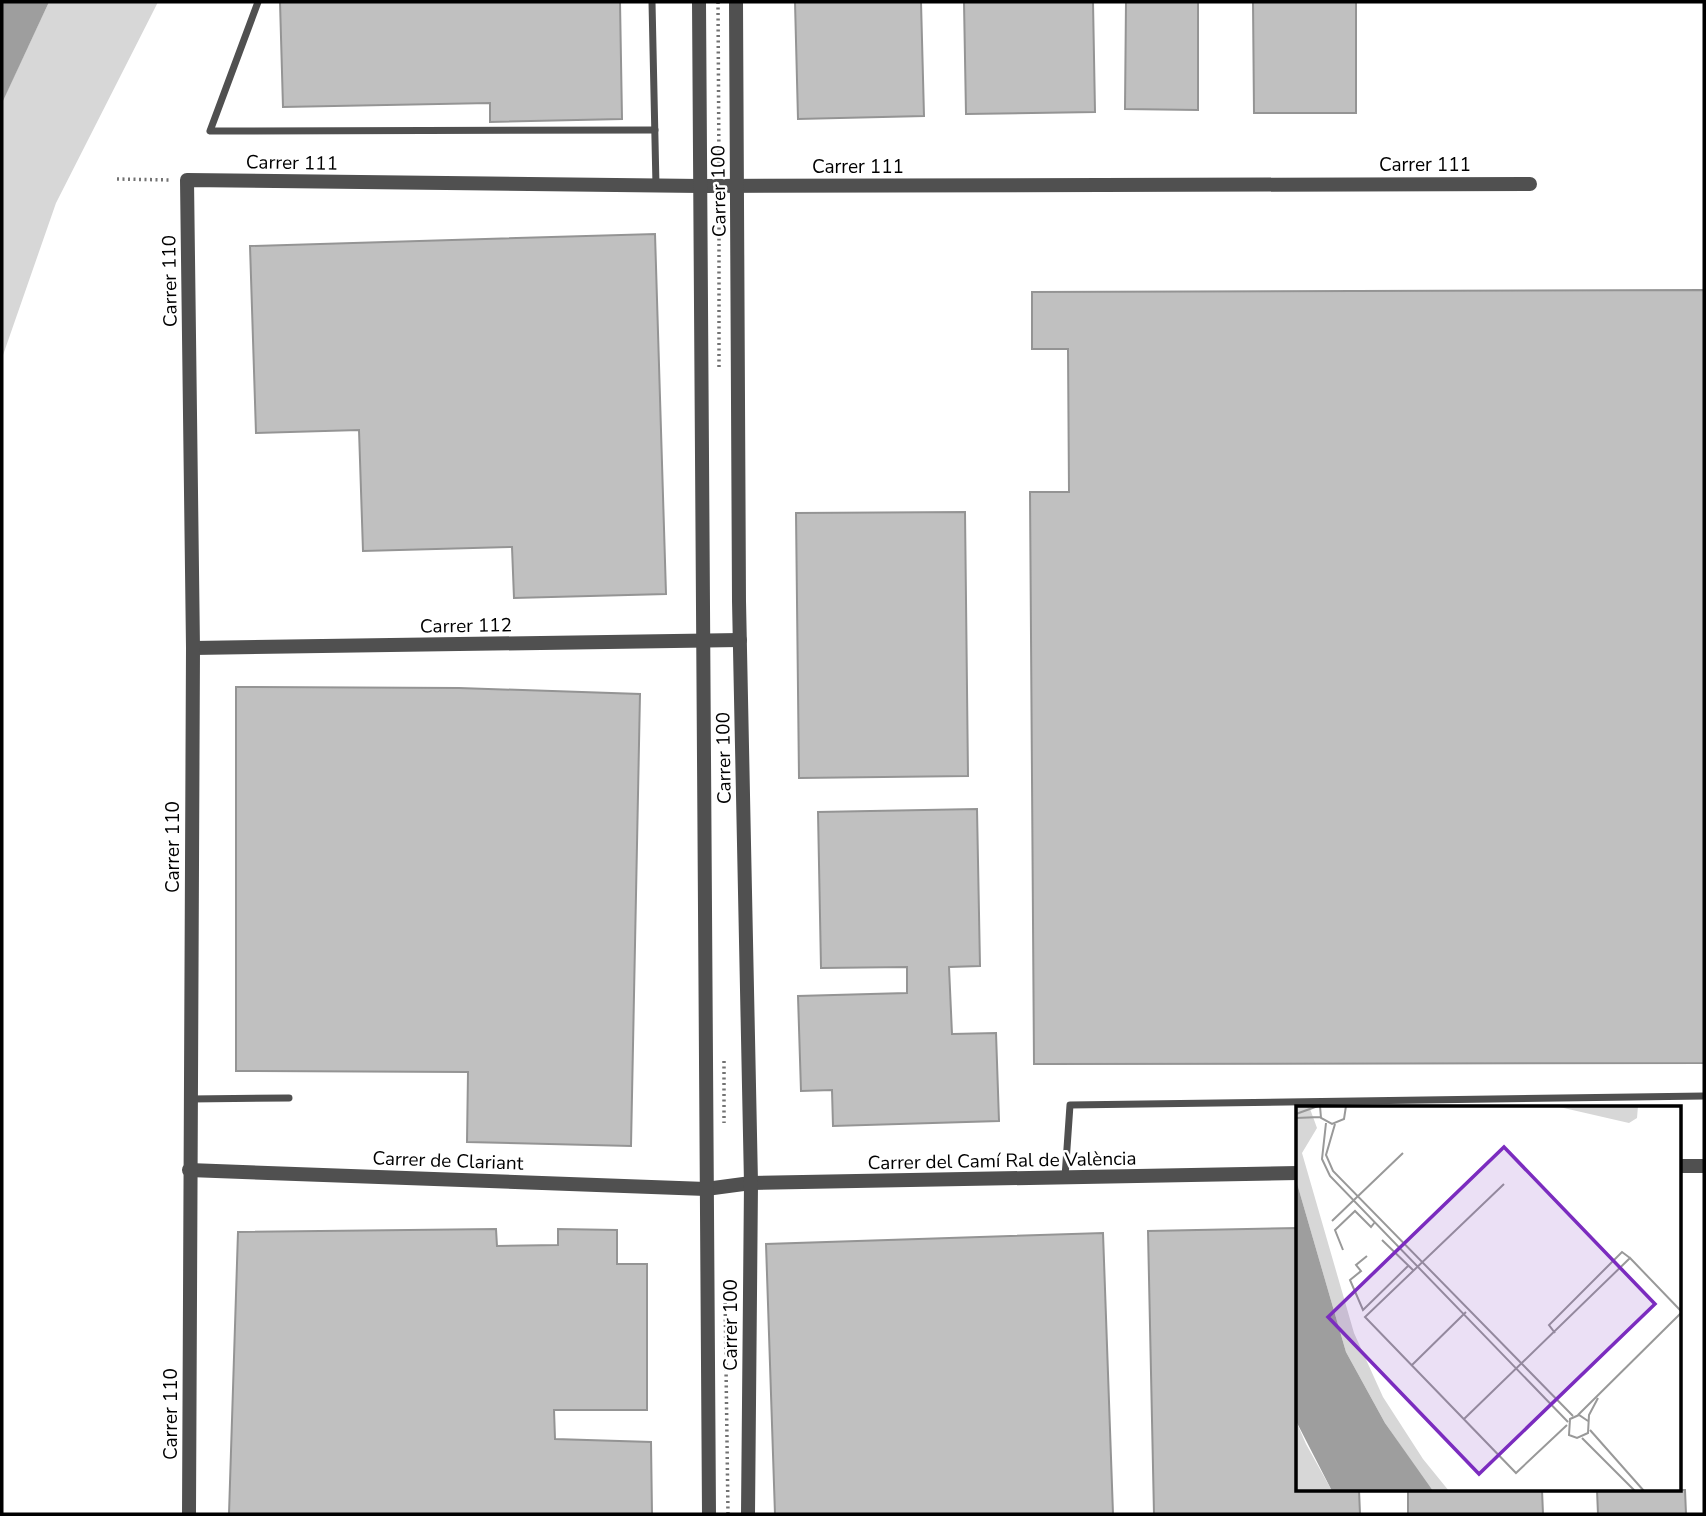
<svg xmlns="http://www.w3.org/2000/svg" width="1706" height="1516" viewBox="0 0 1706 1516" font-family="'Nunito Sans',sans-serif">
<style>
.green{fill:#d7d7d7}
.water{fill:#9e9e9e}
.building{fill:#c0c0c0;stroke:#949494;stroke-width:2}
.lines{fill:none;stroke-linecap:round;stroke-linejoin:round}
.path{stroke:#727272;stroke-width:3.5;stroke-dasharray:2 3.5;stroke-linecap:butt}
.service{stroke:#505050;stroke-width:7}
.minor{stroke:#505050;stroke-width:14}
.tertiary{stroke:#505050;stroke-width:14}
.labels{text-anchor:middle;stroke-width:5;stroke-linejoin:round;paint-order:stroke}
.street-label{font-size:19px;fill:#000;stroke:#fff}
.inset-road{fill:none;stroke:#999;stroke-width:2}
.view{fill:#7b2cbf;fill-opacity:0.15;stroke:#7b2cbf;stroke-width:3.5}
.inset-edge{fill:none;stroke:#000;stroke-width:3.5}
</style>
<rect width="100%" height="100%" fill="#fff"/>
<polygon class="green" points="49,2 158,2 56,203 2,358 2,102"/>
<polygon class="water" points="2,2 49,2 2,103"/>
<g class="building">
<polygon points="280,2 620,2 622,119 490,122 490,103 283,107"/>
<polygon points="795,2 921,2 924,116 798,119"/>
<polygon points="964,2 1093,2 1095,112 966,114"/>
<polygon points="1126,2 1198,2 1198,110 1125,109"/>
<polygon points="1253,2 1356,2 1356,113 1254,113"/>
<polygon points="655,234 666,594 514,598 512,547 363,551 359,430 256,433 250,246"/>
<polygon points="1704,290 1704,1063 1034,1064 1030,492 1069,492 1068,349 1032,349 1032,292"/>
<polygon points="965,512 968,776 799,778 796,513"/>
<polygon points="236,687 459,688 640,694 631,1146 467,1142 468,1072 236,1071"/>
<polygon points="977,809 980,966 949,967 952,1034 996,1033 999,1121 833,1126 832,1090 801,1091 798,996 907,993 907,967 821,968 818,812"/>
<polygon points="1298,1228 1298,1490 1359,1490 1360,1514 1154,1514 1148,1231"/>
<polygon points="496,1229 497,1246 558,1245 558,1229 617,1230 617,1264 647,1264 647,1410 554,1410 555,1439 651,1442 652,1514 229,1514 238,1232"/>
<polygon points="1103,1233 1113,1514 775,1514 766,1244"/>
<polygon points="1408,1490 1542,1490 1543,1514 1408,1514"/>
<polygon points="1597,1490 1685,1490 1686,1514 1598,1514"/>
</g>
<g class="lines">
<g class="path">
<polyline points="718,2 719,171"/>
<polyline points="117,179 171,180"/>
<polyline points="719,200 719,367"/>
<polyline points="724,1061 724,1123"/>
<polyline points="725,1292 728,1514"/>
</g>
<g class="service">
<polyline points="258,2 210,131 655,130"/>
<polyline points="652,2 656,186"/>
<polyline points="190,1099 289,1098"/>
<polyline points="1065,1177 1070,1105 1704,1096"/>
</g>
<g class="minor">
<polyline points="193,648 740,640"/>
<polyline points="1680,1166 1704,1166"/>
<polyline points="189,1170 706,1189 751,1183 1298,1173"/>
<polyline points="189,1514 193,648 187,180 701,186 1530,184"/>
</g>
<g class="tertiary">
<polyline points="699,2 709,1514"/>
<polyline points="736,2 739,601 751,1183 748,1514"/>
</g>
</g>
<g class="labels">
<g class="street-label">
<text transform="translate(292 162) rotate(1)" y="7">Carrer 111</text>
<text x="1425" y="171">Carrer 111</text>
<text x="858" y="173">Carrer 111</text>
<text transform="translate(718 191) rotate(-91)" y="7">Carrer 100</text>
<text transform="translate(169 281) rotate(-91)" y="7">Carrer 110</text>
<text transform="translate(466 625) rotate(-1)" y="7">Carrer 112</text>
<text transform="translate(723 758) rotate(-91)" y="7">Carrer 100</text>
<text transform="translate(172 847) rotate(-90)" y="7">Carrer 110</text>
<text transform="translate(448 1160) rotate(2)" y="7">Carrer de Clariant</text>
<text transform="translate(1002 1160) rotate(-1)" y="7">Carrer del Camí Ral de València</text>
<text transform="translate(730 1325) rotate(-90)" y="7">Carrer 100</text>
<text transform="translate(170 1414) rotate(-90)" y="7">Carrer 110</text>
</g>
</g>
<g transform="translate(1296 1106)">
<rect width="385" height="385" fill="#fff"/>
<path d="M0 0H13L21 22 6 47 58 227 87 291 127 353 153 385H137L131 378 89 317 50 246 0 74ZM259 0H342L341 12 333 17ZM0 315 10 338 36 385H0Z" fill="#d7d7d7"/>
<path d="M0 74 50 246 89 317 137 385H36L0 315Z" fill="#9e9e9e"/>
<path class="inset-road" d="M24 0 25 12 36 18 48 13 50 0M0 8 22 0M0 12 24 11M30 17 26 53 34 70 272 316M39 18 30 49 37 65 277 310M208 78 69 211 220 367 271 319M36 115 107 47M86 134 118 165M47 144 39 124 59 105 75 121 79 116M71 150 60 159 65 165 54 174 67 204 112 160M259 227 253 219 326 146 334 152M116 259 170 206M282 309 385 207M168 313 334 152 385 205M292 315 283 309 274 313 273 329 281 332 292 327 293 309 302 292M294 324 348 385M286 332 339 385"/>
<path class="view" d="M208 41 359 198 183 368 32 211Z"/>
<rect width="385" height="385" class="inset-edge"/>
</g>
<rect width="1706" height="1516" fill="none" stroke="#000000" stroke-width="7"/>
</svg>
